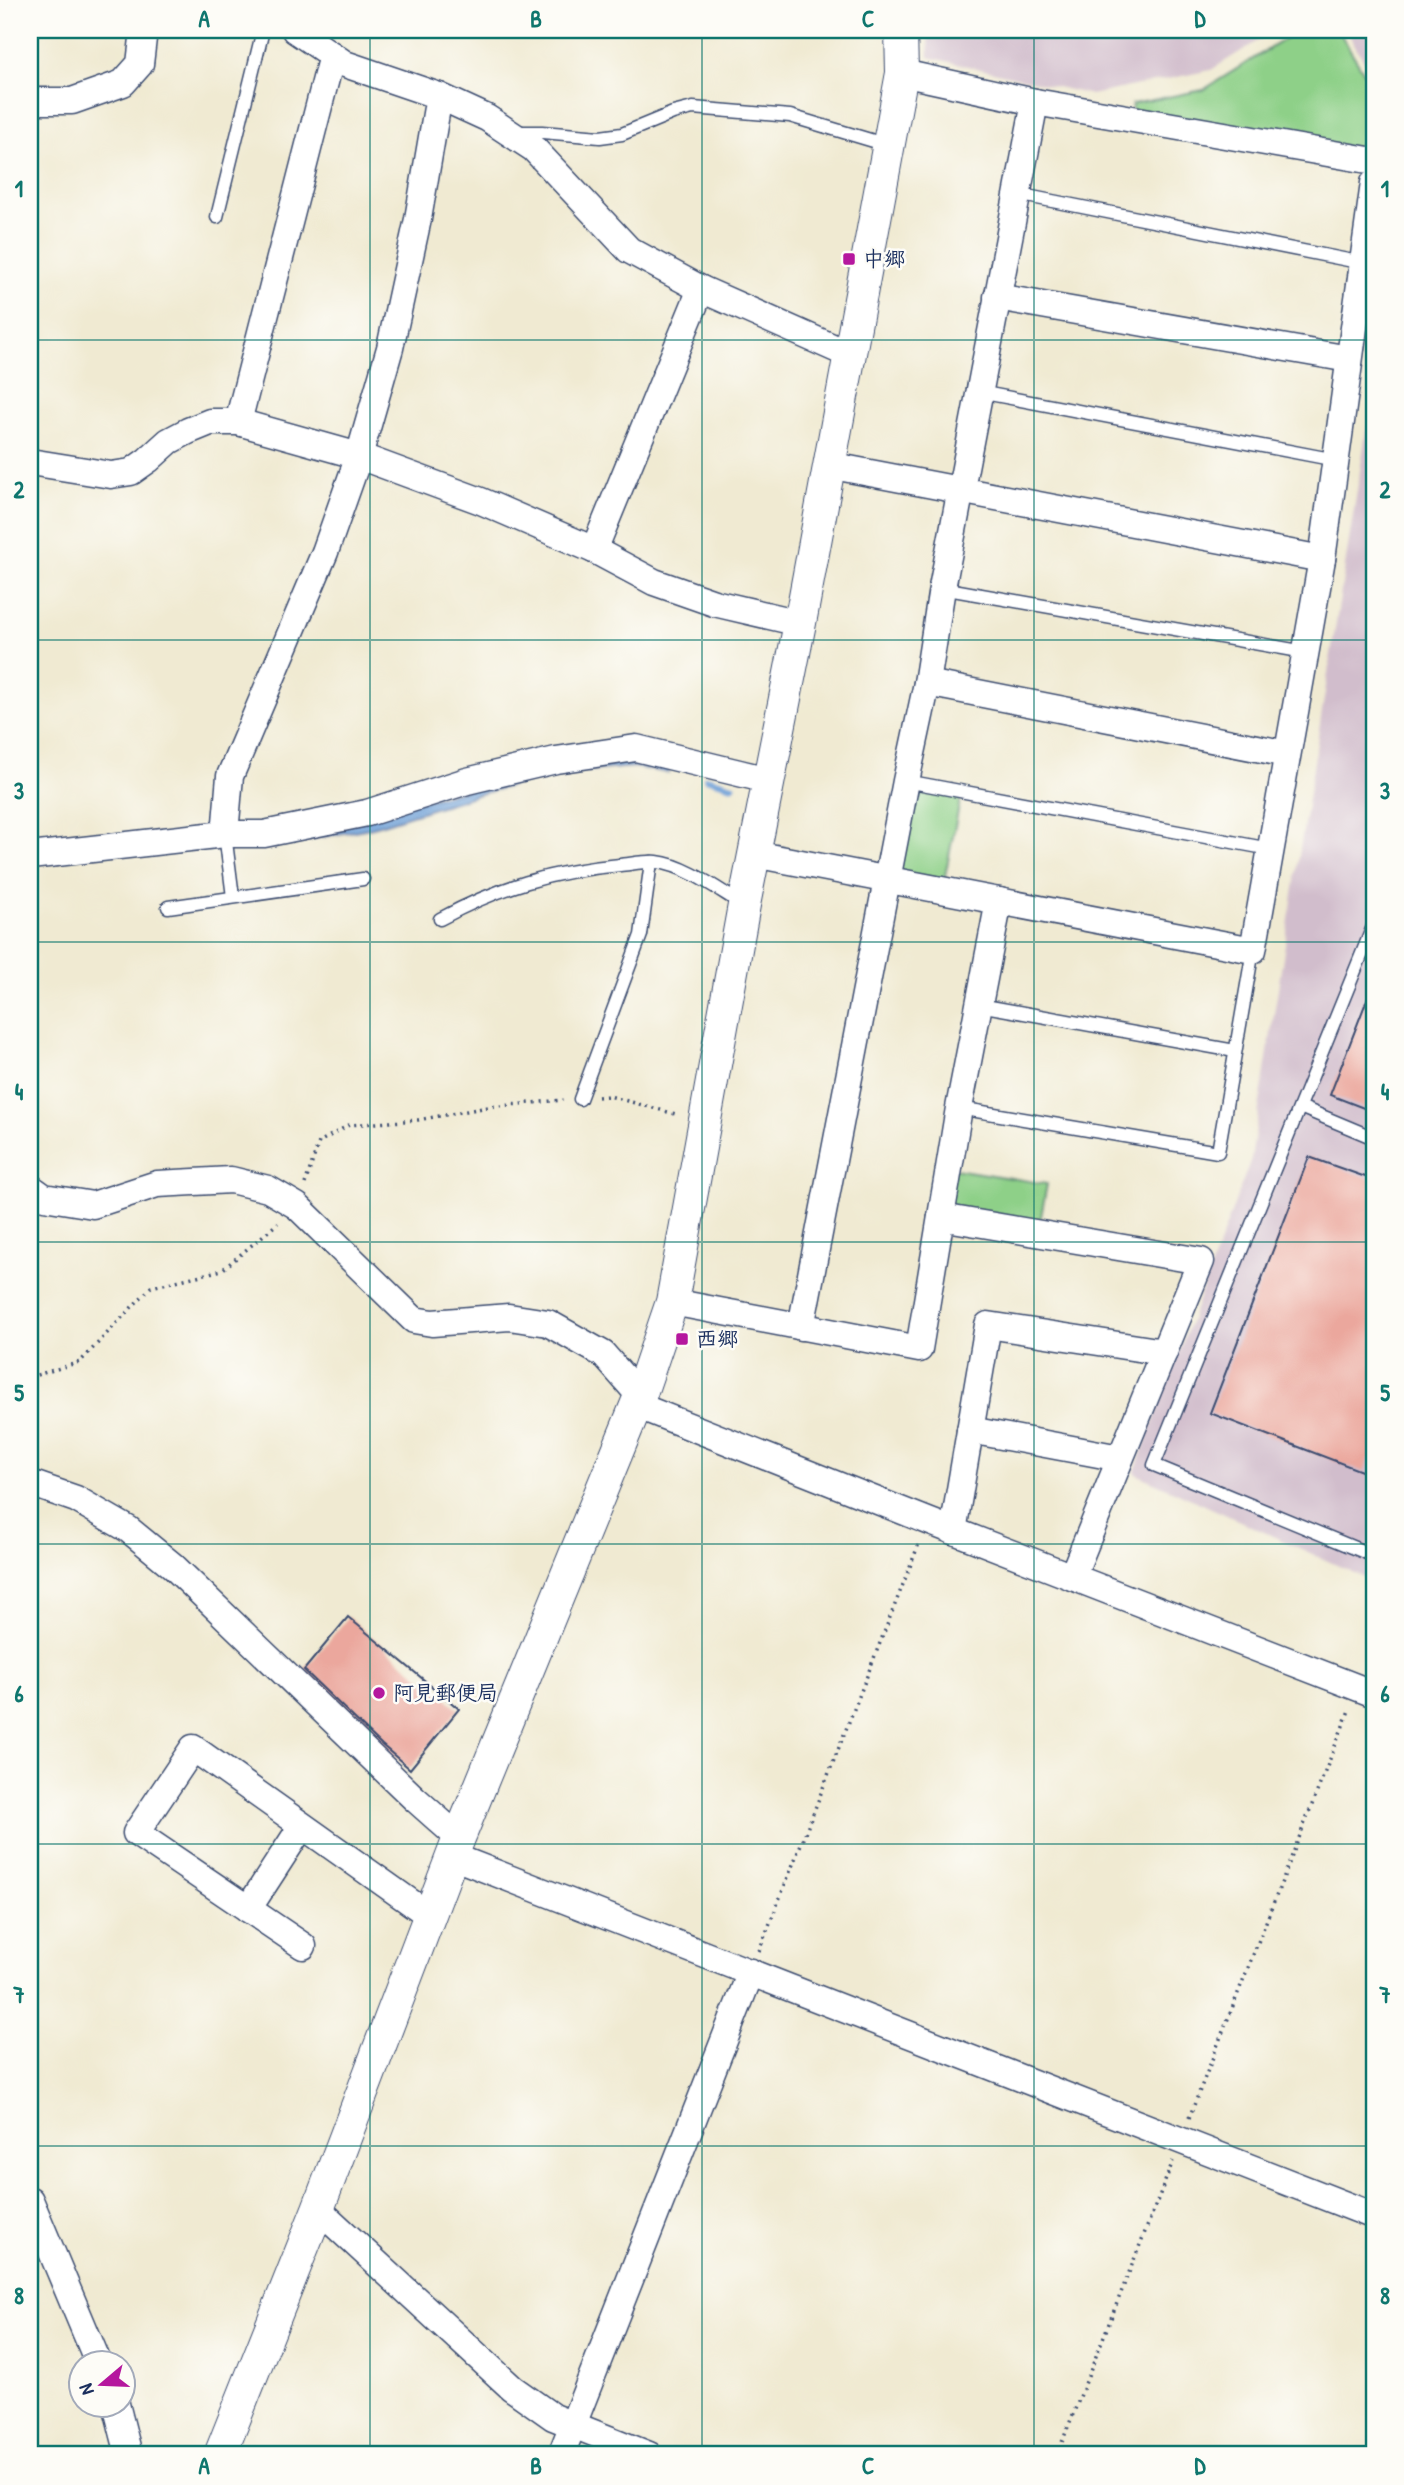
<svg xmlns="http://www.w3.org/2000/svg" width="1404" height="2485" viewBox="0 0 1404 2485" font-family="'Patrick Hand','Klee One',sans-serif">
<style>
.industrial{fill:#d1bdcc}
.green{fill:#8ed088;stroke:#548073;stroke-width:2}
.water{fill:#6a9dd6;stroke:#42669a;stroke-width:2}
.lines{fill:none;stroke-linecap:round;stroke-linejoin:round}
.stream{stroke:#6a9dd6;stroke-width:6}
.building{fill:#eba79d}
.service-casing{stroke:#3b4b6f;stroke-width:15}
.minor-casing{stroke:#3b4b6f;stroke-width:29}
.tertiary-casing{stroke:#3b4b6f;stroke-width:34}
.path{stroke:#3b4b6f;stroke-width:3.5;stroke-dasharray:2 5;stroke-linecap:butt}
.service{stroke:#fff;stroke-width:12}
.minor{stroke:#fff;stroke-width:26}
.tertiary{stroke:#fff;stroke-width:32}
.grid{fill:none;stroke:#0f766e;stroke-width:2;stroke-opacity:0.55}
.poi-dot{fill:#b5179e;stroke:#fdfcf7;stroke-width:2.5}
.labels{text-anchor:middle;stroke-width:5;stroke-linejoin:round;paint-order:stroke}
.poi-label{font-size:21px;font-weight:bold;fill:#1b2f5e;stroke:#fdfcf7;text-anchor:start}
.neatline{fill:none;stroke:#0f766e;stroke-width:2.5}
.grid-label{font-size:23px;text-anchor:middle;font-weight:bold;fill:#0f766e}
</style>
<rect width="100%" height="100%" fill="#fdfcf7"/>
<filter id="ink" filterUnits="userSpaceOnUse"><feTurbulence type="fractalNoise" baseFrequency=".0143" numOctaves="2"/><feDisplacementMap in="SourceGraphic" scale="14" xChannelSelector="R" yChannelSelector="G"/><feConvolveMatrix kernelMatrix="1 2 1 2 8 2 1 2 1" color-interpolation-filters="sRGB"/></filter>
<filter id="wash" filterUnits="userSpaceOnUse"><feTurbulence type="fractalNoise" baseFrequency=".00686" numOctaves="4" result="noise"/><feDisplacementMap in="SourceGraphic" scale="28" xChannelSelector="R" yChannelSelector="G"/><feGaussianBlur stdDeviation="1.57" result="paint"/><feColorMatrix in="noise" values="0 0 0 0 0 0 0 0 0 0 0 0 0 0 0 0 0 1.4 0 .05"/><feComposite in="paint" operator="in"/></filter>
<g filter="url(#wash)">
<rect width="100%" height="100%" fill="#f0ead2"/>
<g class="industrial">
<polygon points="928,30 1275,30 1211,70 1091,95 929,57"/>
<polygon points="1346,30 1374,30 1374,78"/>
<polygon points="1374,383 1374,1582 1134,1473 1251,1159"/>
</g>
<g class="green">
<polygon points="1299,30 1338,30 1374,89 1374,141 1371,145 1374,151 1131,116 1132,104 1203,90"/>
<polygon points="906,781 962,791 942,891 887,880"/>
<polygon points="949,1168 1047,1184 1038,1233 941,1217"/>
</g>
<polygon class="water" points="601,758 669,761 669,773 634,767 561,773 476,795 370,828 269,847 273,836"/>
<g class="lines">
<polyline class="stream" points="706,778 733,786"/>
</g>
<g id="blocks">
<g class="building">
<polygon points="1373,984 1374,984 1374,1112 1330,1095"/>
<polygon points="1309,1157 1374,1180 1374,1447 1364,1472 1210,1413"/>
<polygon points="348,1617 459,1709 410,1769 382,1745 304,1670"/>
</g>
</g>
</g>
<g filter="url(#ink)">
<use href="#blocks" fill-opacity="0" stroke="#3b4b6f" stroke-width="2"/>
<g class="lines">
<g class="service-casing">
<g id="service">
<polyline points="516,132 542,132 600,137 622,134 673,113 693,108 790,116 887,145"/>
<polyline points="1017,194 1363,263"/>
<polyline points="217,217 263,30"/>
<polyline points="979,392 1336,460"/>
<polyline points="942,588 1305,652"/>
<polyline points="906,781 1270,849"/>
<polyline points="225,834 233,897"/>
<polyline points="168,907 363,879"/>
<path d="M440 919C499 887 552 871 620 865 631 864 646 861 657 862 686 865 720 891 744 905"/>
<polyline points="1374,924 1154,1465 1374,1556"/>
<polyline points="979,1005 1235,1051"/>
<polyline points="580,1099 641,935 651,862"/>
<polyline points="1300,1107 1374,1138"/>
<polyline points="959,1108 1218,1152 1253,950"/>
</g>
</g>
<g class="minor-casing">
<g id="minor">
<polyline points="295,30 345,64 439,96 487,118 534,149 629,250 701,289 850,355"/>
<polyline points="902,73 1035,102 1374,161"/>
<polyline points="30,101 72,101 123,83 140,64 144,30"/>
<polyline points="997,297 1349,359"/>
<polyline points="238,422 332,55"/>
<polyline points="30,462 111,475 131,472 148,460 169,441 188,431 210,422 238,422 359,456 481,501 594,550 654,582 714,603 800,623"/>
<polyline points="828,465 1322,559"/>
<polyline points="594,550 701,289"/>
<polyline points="927,683 1287,754"/>
<polyline points="225,834 230,776 325,552 359,456 390,348 418,219 439,96"/>
<polyline points="754,854 1253,950 1322,559 1374,183"/>
<polyline points="30,856 225,834 264,834 367,813 467,781 556,760 636,748 768,780"/>
<polyline points="30,1187 44,1197 93,1205 157,1184 231,1180 268,1189 297,1206 414,1320 432,1323 509,1317 548,1323 603,1354 640,1396"/>
<polyline points="941,1217 1201,1261 1072,1577"/>
<polyline points="672,1302 919,1349 959,1108 999,901"/>
<polyline points="801,1327 906,781 927,683 942,588 1035,102"/>
<polyline points="636,1405 928,1521 1374,1694"/>
<polyline points="970,1430 1120,1458"/>
<polyline points="30,1483 76,1499 128,1529 173,1566 414,1798 459,1838"/>
<polyline points="953,1531 988,1325 1164,1352"/>
<polyline points="452,1856 1374,2216"/>
<polyline points="248,1909 302,1826"/>
<polyline points="303,1946 136,1833 193,1748 430,1916"/>
<polyline points="30,2200 98,2362"/>
<polyline points="318,2209 512,2388 553,2417 649,2455"/>
<polyline points="116,2404 129,2455"/>
<polyline points="561,2455 751,1972"/>
</g>
</g>
<g class="tertiary-casing">
<polyline id="tertiary" points="220,2455 318,2209 459,1838 640,1396 672,1302 744,905 800,623 902,73 901,30"/>
</g>
<g class="path">
<polyline points="598,1097 609,1096 679,1115"/>
<polyline points="305,1184 319,1142 349,1125 418,1120 488,1107 563,1100"/>
<polyline points="30,1377 80,1362 151,1287 222,1270 278,1223"/>
<polyline points="759,1951 920,1541"/>
<polyline points="1189,2118 1350,1708"/>
<polyline points="1057,2455 1173,2161"/>
</g>
<use href="#service" class="service"/>
<use href="#minor" class="minor"/>
<use href="#tertiary" class="tertiary"/>
</g>
</g>
<path class="grid" d="M370 30V2455M702 30V2455M1034 30V2455M30 340H1374M30 640H1374M30 942H1374M30 1242H1374M30 1544H1374M30 1844H1374M30 2146H1374"/>
<g class="poi-dot">
<rect x="842" y="252" width="14" height="14" rx="3.5"/>
<rect x="675" y="1332" width="14" height="14" rx="3.5"/>
<circle cx="379" cy="1693" r="7"/>
</g>
<g class="labels">
<g class="poi-label">
<text x="863" y="266">中郷</text>
<text x="696" y="1346">西郷</text>
<text x="393" y="1700">阿見郵便局</text>
</g>
</g>
<rect width="1404" height="2485" fill="none" stroke="#fdfcf7" stroke-width="77"/>
<g transform="translate(102 2384) rotate(251)"><circle r="33" fill="#fdfcf7" stroke="#a3aaba" stroke-width="2"/>
<path d="M0-5L12 26L0 18L-12 26Z" fill="#b5179e"/>
<text y="-10" font-size="19" font-weight="bold" text-anchor="middle" fill="#1b2f5e">N</text>
</g>
<rect x="38" y="38" width="1328" height="2408" class="neatline"/>
<g class="grid-label">
<text x="204" y="27">A</text>
<text x="536" y="27">B</text>
<text x="868" y="27">C</text>
<text x="1200" y="27">D</text>
<text x="19" y="197">1</text>
<text x="1385" y="197">1</text>
<text x="19" y="498">2</text>
<text x="1385" y="498">2</text>
<text x="19" y="799">3</text>
<text x="1385" y="799">3</text>
<text x="19" y="1100">4</text>
<text x="1385" y="1100">4</text>
<text x="19" y="1401">5</text>
<text x="1385" y="1401">5</text>
<text x="19" y="1702">6</text>
<text x="1385" y="1702">6</text>
<text x="19" y="2003">7</text>
<text x="1385" y="2003">7</text>
<text x="19" y="2304">8</text>
<text x="1385" y="2304">8</text>
<text x="204" y="2474">A</text>
<text x="536" y="2474">B</text>
<text x="868" y="2474">C</text>
<text x="1200" y="2474">D</text>
</g>
</svg>
